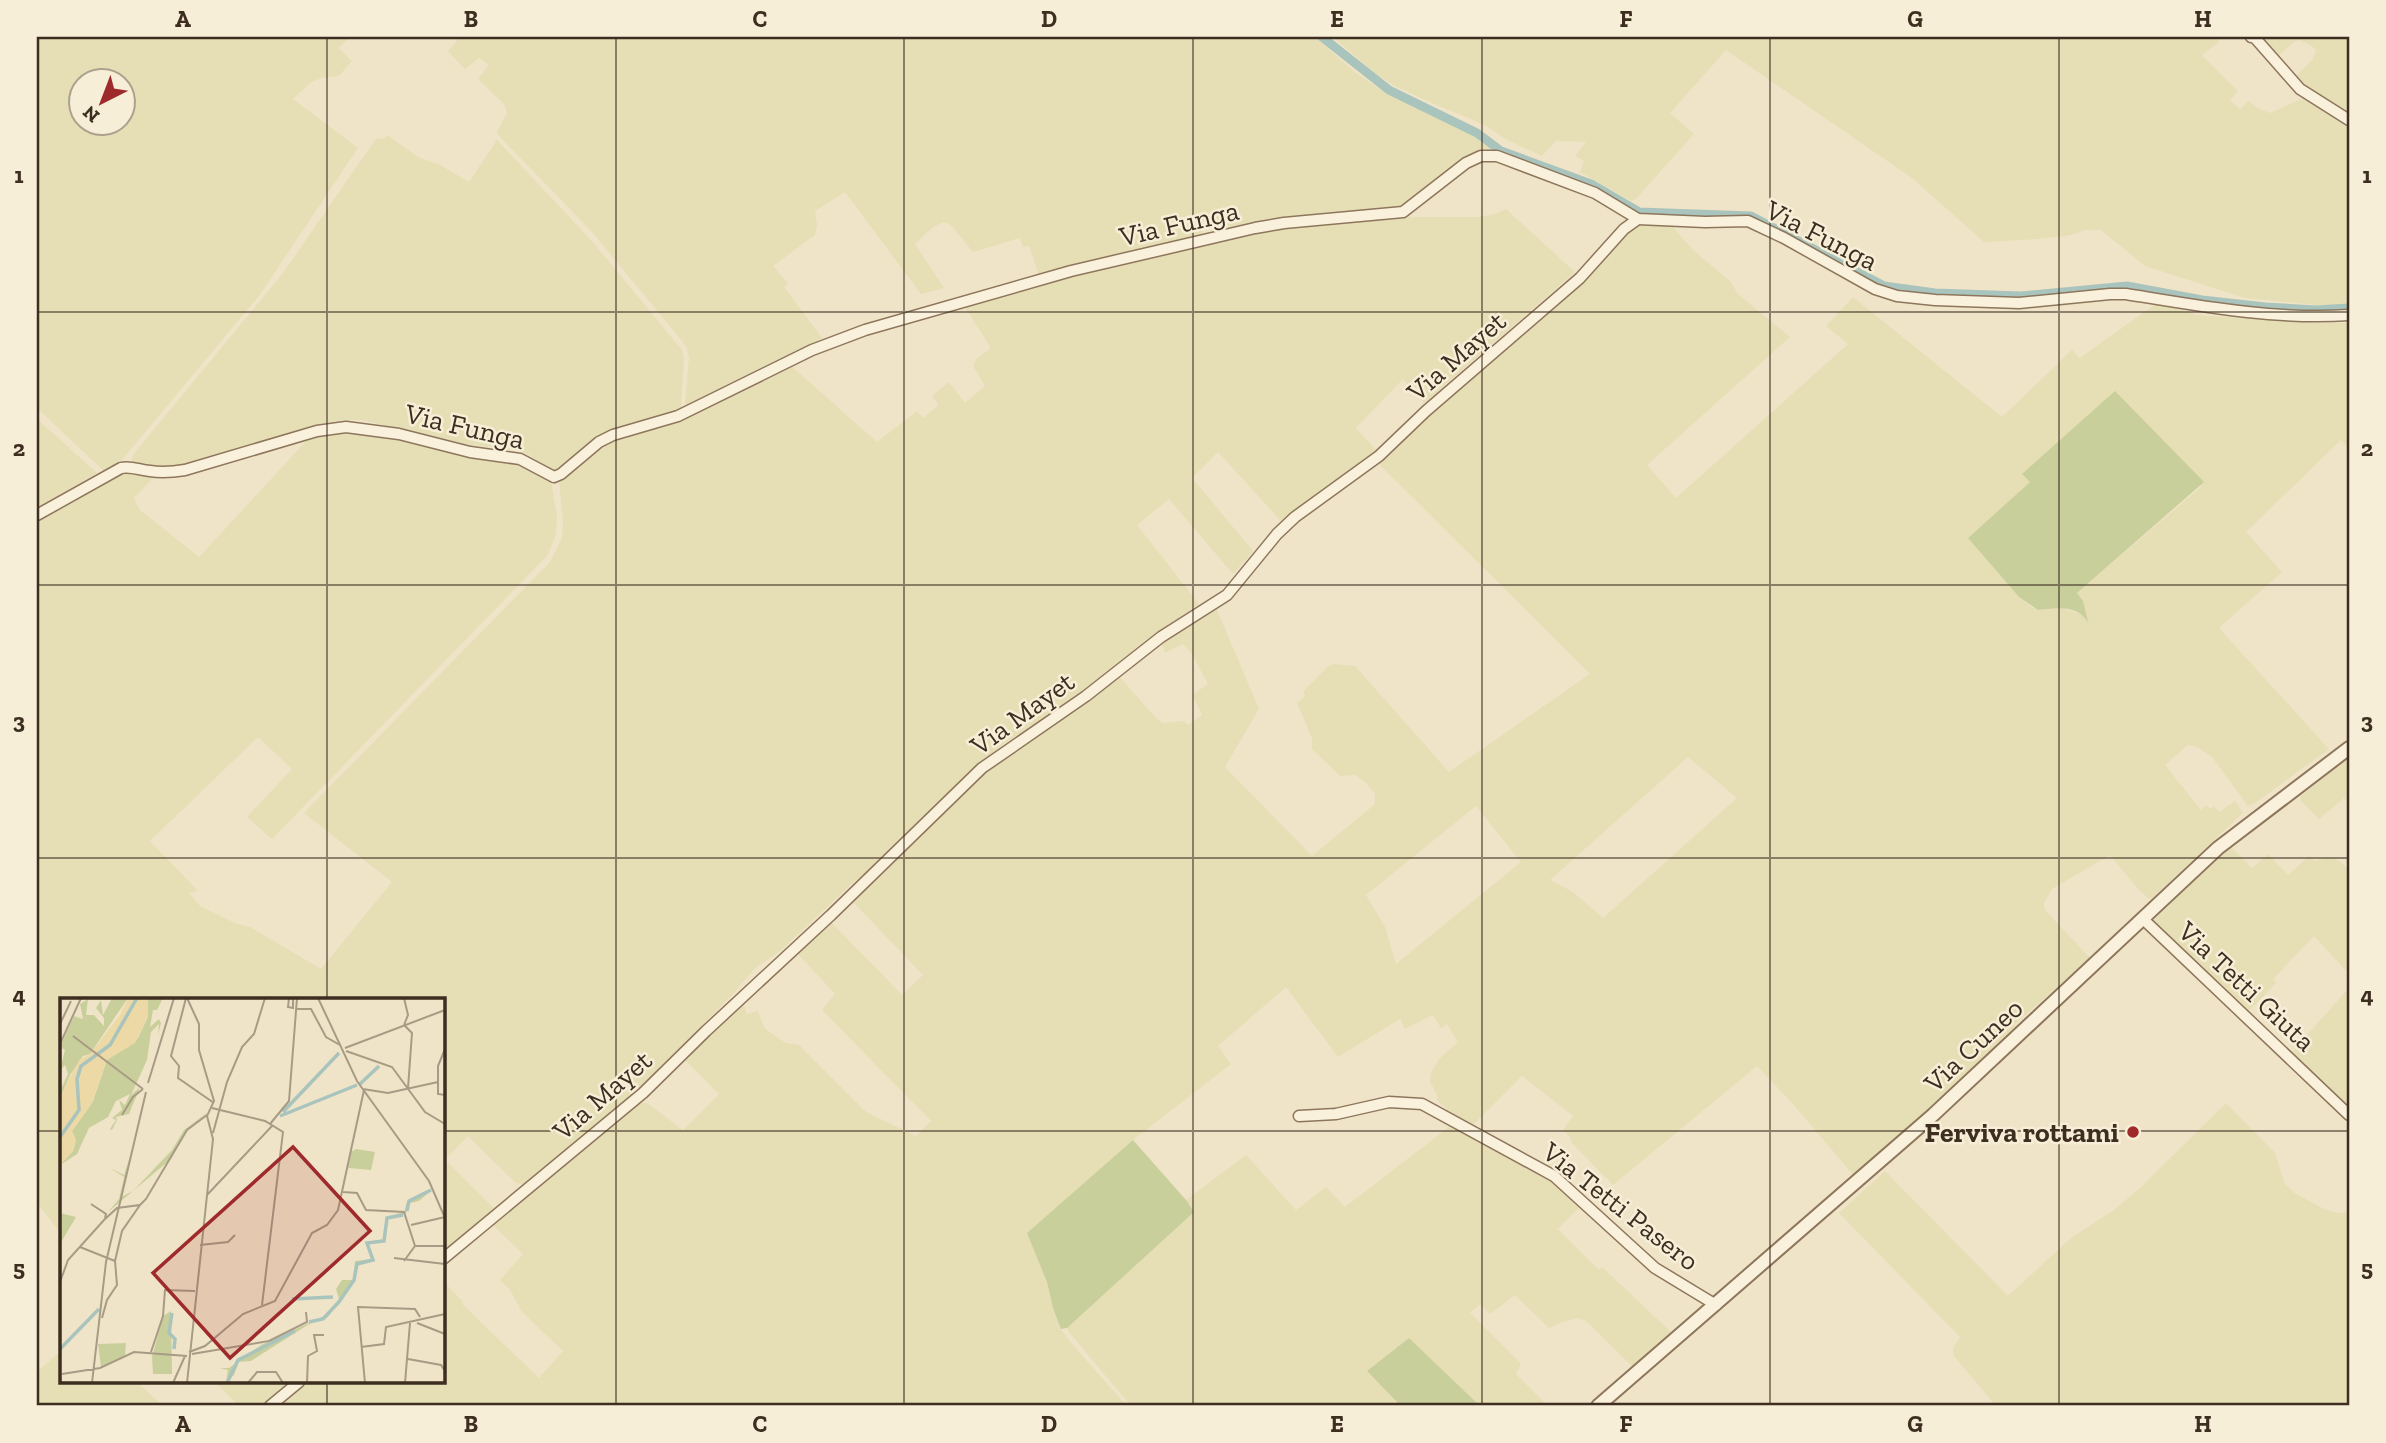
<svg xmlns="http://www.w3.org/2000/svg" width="2386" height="1443" viewBox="0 0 2386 1443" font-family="'Zilla Slab',serif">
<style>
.farmland{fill:#e6deb5;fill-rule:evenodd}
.green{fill:#c9cf9b}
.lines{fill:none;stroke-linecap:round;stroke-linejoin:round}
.canal{stroke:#a9c4bc;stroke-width:9}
.minor-casing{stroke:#8d765c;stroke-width:13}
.tertiary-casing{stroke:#8d765c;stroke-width:16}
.minor{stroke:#faf1dc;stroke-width:10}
.tertiary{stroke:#faf1dc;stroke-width:12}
.grid{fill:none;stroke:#3d2e20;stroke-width:2;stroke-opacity:0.55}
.poi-dot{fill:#9e2a2b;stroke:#f7eed8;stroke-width:2.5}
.labels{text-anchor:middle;stroke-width:5;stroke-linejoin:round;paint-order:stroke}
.street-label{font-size:28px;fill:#3d2e20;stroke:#f7eed8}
.poi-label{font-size:28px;font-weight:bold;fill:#3d2e20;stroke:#f7eed8;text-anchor:end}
.inset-river{fill:none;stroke:#a9c4bc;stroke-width:3.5}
.inset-road{fill:none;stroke:#a89b85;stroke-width:2}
.view{fill:#9e2a2b;fill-opacity:0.15;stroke:#9e2a2b;stroke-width:3.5}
.inset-edge{fill:none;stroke:#3d2e20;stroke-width:3.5}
.neatline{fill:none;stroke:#3d2e20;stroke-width:2.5}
.grid-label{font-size:23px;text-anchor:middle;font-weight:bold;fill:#3d2e20}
</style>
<rect width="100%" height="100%" fill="#f0e4c8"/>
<g class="farmland">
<path d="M37 37H350L338 48 352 61 339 76 321 78 310 83 293 99 358 148 259 296 121 461 105 472 37 408ZM80 80H122V122H80Z"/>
<polygon points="460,37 1315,37 1356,73 1386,93 1477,135 1493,149 1480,151 1469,156 1402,206 1392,210 1267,219 1230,227 1217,221 1203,221 1202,236 1039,275 1029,246 1023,247 1020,238 973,252 951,225 944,222 933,227 915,244 944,288 921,294 845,192 815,211 817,225 815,235 773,266 788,283 784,287 822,338 689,407 685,403 689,357 686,346 593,233 499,136 497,132 507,113 506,109 504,104 478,79 489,65 479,58 465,69 448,51"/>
<polygon points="1333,37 2217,37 2219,42 2202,55 2238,91 2230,100 2240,109 2248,101 2258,108 2270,113 2308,96 2349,122 2349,304 2326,306 2245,298 2145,266 2101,230 2086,230 2071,235 2038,239 1984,242 1912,178 1726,50 1670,113 1694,134 1636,199 1631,201 1580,172 1584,161 1575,156 1586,142 1556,141 1542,156 1505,139 1485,125 1427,101 1393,85 1375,73"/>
<polygon points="2259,37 2349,37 2349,113 2306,86 2296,76 2313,59 2316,50 2313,47 2300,40 2295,41 2278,56"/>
<polygon points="387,135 418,157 440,165 469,182 497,140 591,240 682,350 684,358 681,408 678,412 593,442 561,468 553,470 529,455 517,450 463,444 362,420 343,420 319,424 173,470 138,465 132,460 132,456 283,273 375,140 378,138 384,139"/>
<polygon points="1506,209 1575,272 1424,403 1403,379 1356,428 1376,450 1281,521 1218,452 1192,478 1253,551 1233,574 1169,499 1137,525 1199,604 1147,639 1064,705 1003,744 974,767 863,876 856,880 780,951 754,969 734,993 644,1085 524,1184 516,1183 468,1136 445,1160 494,1208 443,1252 443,1000 61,1000 61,1234 37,1203 37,518 115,472 132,470 154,477 134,498 140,510 199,557 309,438 338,431 410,440 474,458 523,463 551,481 557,517 556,535 547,556 272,839 247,817 292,769 258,737 150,841 198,891 189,893 200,906 237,924 250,927 321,969 392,882 304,813 550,562 562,538 563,522 559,480 603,444 789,364 877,442 917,411 923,418 939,405 932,396 949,382 965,403 985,386 973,366 977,358 991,348 966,309 967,306 1045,282 1268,227 1402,217 1478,217 1495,214"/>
<path d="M1643 225H1671L1694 251 1730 281 1738 294 1790 337 1647 465 1676 498 1848 344 1826 326 1853 297 2002 417 2072 350 2080 358 2157 303 2197 315 2316 323H2349V448L2341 440 2246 532 2282 572 2219 628 2329 749 2255 803 2248 806 2212 757 2197 747 2188 745 2165 765 2201 810 2206 805 2210 809 2214 806 2219 812 2235 801 2243 813 2152 898H2148L2138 889 2110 855 2052 889 2044 903 2045 910 2090 958 2014 1025 2017 1029 1854 1176 1793 1104 1757 1066 1613 1185 1571 1142 1570 1137 1563 1130 1573 1116 1522 1076 1472 1126 1452 1114 1437 1100V1095L1430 1081 1431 1072 1440 1058 1458 1042 1447 1024 1441 1028 1433 1015 1405 1029 1400 1019 1338 1057 1286 987 1218 1046 1231 1064 1133 1140 1027 1233 1047 1282 1053 1308 1061 1329 1071 1343 1127 1406H277L305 1382H443V1281L463 1302 462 1304 539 1378 563 1351 522 1312 510 1290 500 1280 523 1254 491 1223 638 1103H647L683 1130 719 1094 684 1059 742 1001 747 1014 758 1011 765 1029 786 1043 799 1045 866 1112 916 1136 931 1121 822 1010 835 994 797 953 831 922 902 995 923 975 852 901 989 768 1118 675 1157 719 1163 723 1184 721 1188 725 1202 715 1192 695 1208 684 1192 654 1183 644 1165 653 1161 642 1214 608 1217 610 1259 709 1225 767 1312 856 1375 804V794L1365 782 1355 775 1340 776 1312 749V738L1297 703 1305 696 1303 692 1327 667 1333 664 1355 666 1449 772 1590 674 1376 461 1631 229ZM2030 482 2202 486 2077 593 2084 615 2062 608 2038 610 2031 607 2019 597 1968 538ZM1688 757 1737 798 1603 918 1573 892 1550 880ZM1476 806 1521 862 1396 964 1385 927 1366 895Z"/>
<polygon points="37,419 97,473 37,509"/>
<polygon points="2349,757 2349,804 2344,798 2319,819 2301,801 2300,797"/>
<polygon points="2230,846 2252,868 2268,854 2288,875 2309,856 2315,861 2326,858 2334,859 2341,862 2349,870 2349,974 2314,936 2273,979 2276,983 2247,1013 2154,924 2154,920"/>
<polygon points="2349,988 2349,1109 2290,1054"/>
<polygon points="2226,1103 2275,1153 2285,1184 2293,1192 2324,1209 2338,1213 2349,1212 2349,1406 1996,1406 1953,1355 1953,1348 1960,1337 1839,1213 1885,1171 2008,1296 2071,1238 2114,1210 2140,1188"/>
<polygon points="1454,1123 1558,1183 1581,1206 1558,1229 1599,1270 1602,1267 1672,1333 1633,1367 1586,1321 1578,1318 1565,1321 1549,1328 1515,1295 1490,1314 1480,1304 1470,1313 1521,1364 1516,1374 1548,1406 1480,1406 1409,1338 1367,1371 1401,1406 1131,1406 1068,1331 1067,1328 1194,1212 1186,1200 1246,1155 1296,1210 1326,1187 1345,1207"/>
<polygon points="61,1351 61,1382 137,1382 163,1406 37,1406 37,1372"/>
<polygon points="215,1382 293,1382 264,1406 239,1406"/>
</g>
<g class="green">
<path d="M2115 391 2204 482 2077 593 2083 601 2088 622C2077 604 2055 608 2038 610L2019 597 1968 538 2030 482 2022 474Z"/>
<polygon points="1133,1140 1186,1200 1194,1212 1067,1328 1061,1329 1053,1308 1047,1282 1027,1233"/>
<polygon points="1409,1338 1480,1406 1401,1406 1367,1371"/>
</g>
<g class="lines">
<polyline class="canal" points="1322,37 1389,90 1477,133 1501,151 1591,184 1639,212 1751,216 1884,286 1935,293 2021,296 2127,286 2202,300 2265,307 2316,310 2349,308"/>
<g class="minor-casing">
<g id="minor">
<polyline points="2251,37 2255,38 2300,89 2349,120"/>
<path d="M37 515 121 468C131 466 139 470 150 471 162 473 173 472 185 470L317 431 346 427 399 434 470 452 520 459 554 477 561 474 599 442 613 435 678 416 812 350 865 330 1071 271 1255 228 1284 223 1403 212 1466 163 1481 156H1497L1595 193 1638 219 1705 222 1748 221 1784 238 1875 289 1897 296 1935 300 2019 303 2110 294H2126C2200 306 2274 320 2349 315"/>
<polyline points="2143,919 2349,1115"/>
<polyline points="1299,1116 1336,1114 1389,1102 1422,1104 1554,1176 1655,1268 1716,1305"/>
<polyline points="443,1259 643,1093 706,1031 831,915 982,768 1086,696 1161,637 1227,595 1277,534 1295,517 1379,456 1426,411 1580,278 1624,229 1638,219"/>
<polyline points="270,1406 299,1382"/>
</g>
</g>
<g class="tertiary-casing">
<polyline id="tertiary" points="1598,1406 1933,1115 2218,848 2349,748"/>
</g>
<use href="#minor" class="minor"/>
<use href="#tertiary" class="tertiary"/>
</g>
<path class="grid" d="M327 37V1000M616 37V1406M904 37V1406M1193 37V1406M1482 37V1406M1770 37V1406M2059 37V1406M37 312H2349M37 585H2349M37 858H2349M37 1131H61M443 1131H2349M327 1382V1406"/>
<circle class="poi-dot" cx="2133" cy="1132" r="7"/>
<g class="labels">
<g class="street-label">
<text transform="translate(1179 223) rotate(-13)" y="10">Via Funga</text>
<text transform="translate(1822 235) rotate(27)" y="10">Via Funga</text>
<text transform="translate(1456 356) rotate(-41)" y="10">Via Mayet</text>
<text transform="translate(465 426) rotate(13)" y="10">Via Funga</text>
<text transform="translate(1022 713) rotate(-36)" y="10">Via Mayet</text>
<text transform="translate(2247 986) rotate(43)" y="10">Via Tetti Giuta</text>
<text transform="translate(1973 1045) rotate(-43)" y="10">Via Cuneo</text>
<text transform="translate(602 1095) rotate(-41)" y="10">Via Mayet</text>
<text transform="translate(1621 1206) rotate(38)" y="10">Via Tetti Pasero</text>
</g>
<g class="poi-label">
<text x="2119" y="1142">Ferviva rottami</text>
</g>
</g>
<g transform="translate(60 998)">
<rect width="385" height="385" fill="#f0e4c8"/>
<path d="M52 0H68L30 56 23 58 10 77 1 98 0 121V93L8 76 5 67 0 72 5 52 0 49 14 18 23 21 20 6 28 1 26 17H34L44 28V20L36 10 41 2 43 17ZM88 0H103L97 12H93L90 29 99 21 101 25 98 38 99 26 91 34 87 62 71 97 80 89 69 116 56 119 57 122 52 132 50 131 56 122 52 120 62 112 59 102 65 107 70 96 56 103 48 119 29 130 17 156 0 167 13 153 16 142 12 133 33 103 47 62 78 40 88 19ZM148 114 142 120 126 132 111 161 48 214 59 201 64 179 50 170 64 177 72 152 61 199 73 193 112 152 124 132ZM296 151 315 154 311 172 288 170 291 154ZM373 191 359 203 350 205 347 214 341 218 328 220 324 244 308 245 314 263 296 267V282L267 320 254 323 191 363 179 364 173 379 171 374 168 385H166L168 372 160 370H169L201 347 264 318 279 301 276 291 282 282H293L295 263 312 261 305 245 323 241 326 219 344 214 347 204ZM0 215 16 219 0 246ZM111 313 112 376H93L92 359 103 318ZM66 345 65 358 41 369 38 346Z" fill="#c9cf9b"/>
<path d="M68 0H88V19L75 45 47 62 31 107 12 133 16 142 13 153 0 166V101L5 88 20 61 30 56 60 17Z" fill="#ecd9a5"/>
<path class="inset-river" d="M300 86 319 68M223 114 279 55M220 118 297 87M0 139 19 112 17 81 21 68 50 47 77 0M347 213 349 203 371 192M232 301 273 299M112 315 109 335 115 341 114 351M249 324 263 321 279 304 294 282 297 266 313 262 307 245 324 243 327 220 343 217M0 351 39 311M167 385 178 362 235 333"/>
<path class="inset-road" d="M126 0 111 58 119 68 118 80 154 105M127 0 139 26V52L154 103 147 118 153 141 127 385M229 0 228 9 233 10V0M258 0 297 83 369 183 385 220M344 0 348 17 344 27M237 11H251L266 39 280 47M0 26 11 3M345 28 352 35 348 90M13 38 83 91M0 46 21 0M285 50 385 12M385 51 378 68V96L385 97M286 53 332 69 365 114 385 126M88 85 114 0M303 91 328 95 378 84M152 110 205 123 223 134 202 307M62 117 73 99 83 91M210 126 229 103 237 0M153 135 167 84 182 49 194 36 205 0M283 194 297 195 306 212 344 214 355 248M147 197 212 128M31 206 46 216 45 220M351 227 385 219M140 247 168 244 175 237M20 249 55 263 57 287 47 302 42 320M334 260 385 266M55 263 62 233 80 207M344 263 355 248H385M0 284 8 262 44 222 57 210 80 207 86 201 127 132 147 117M357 325 385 336M301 349 324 346 326 329 385 316M91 354 103 318 105 292 135 293M129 354 145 348 183 316 215 303 252 235 267 227 278 212 304 92M132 356 209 343 247 324 246 314M348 361 381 367 385 373M2 376 40 370 74 354 127 358M32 385 46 264 86 94M113 385 125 358M188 385 197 374H216L223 385M247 385 248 358 257 353 254 337H264M305 385 298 309 355 311 360 319M345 385 350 325"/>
<path class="view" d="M233 149 310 233 170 360 93 275Z"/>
<rect width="385" height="385" class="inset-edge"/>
</g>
<rect width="2386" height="1443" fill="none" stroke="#f7eed8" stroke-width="77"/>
<g transform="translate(102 102) rotate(222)"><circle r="33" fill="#f7eed8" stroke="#ada18e" stroke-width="2"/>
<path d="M0-5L12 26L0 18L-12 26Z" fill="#9e2a2b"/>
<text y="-10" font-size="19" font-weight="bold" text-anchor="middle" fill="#3d2e20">N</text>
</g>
<rect x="38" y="38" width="2310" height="1366" class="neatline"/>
<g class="grid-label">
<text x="183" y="27">A</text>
<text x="471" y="27">B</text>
<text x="760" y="27">C</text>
<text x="1049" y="27">D</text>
<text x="1337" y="27">E</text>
<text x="1626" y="27">F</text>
<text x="1915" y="27">G</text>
<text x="2203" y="27">H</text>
<text x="19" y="183">1</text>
<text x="2367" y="183">1</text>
<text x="19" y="456">2</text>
<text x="2367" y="456">2</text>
<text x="19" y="729">3</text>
<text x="2367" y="729">3</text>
<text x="19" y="1003">4</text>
<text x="2367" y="1003">4</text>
<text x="19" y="1276">5</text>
<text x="2367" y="1276">5</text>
<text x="183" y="1432">A</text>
<text x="471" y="1432">B</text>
<text x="760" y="1432">C</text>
<text x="1049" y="1432">D</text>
<text x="1337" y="1432">E</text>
<text x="1626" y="1432">F</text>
<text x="1915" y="1432">G</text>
<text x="2203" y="1432">H</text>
</g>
</svg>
